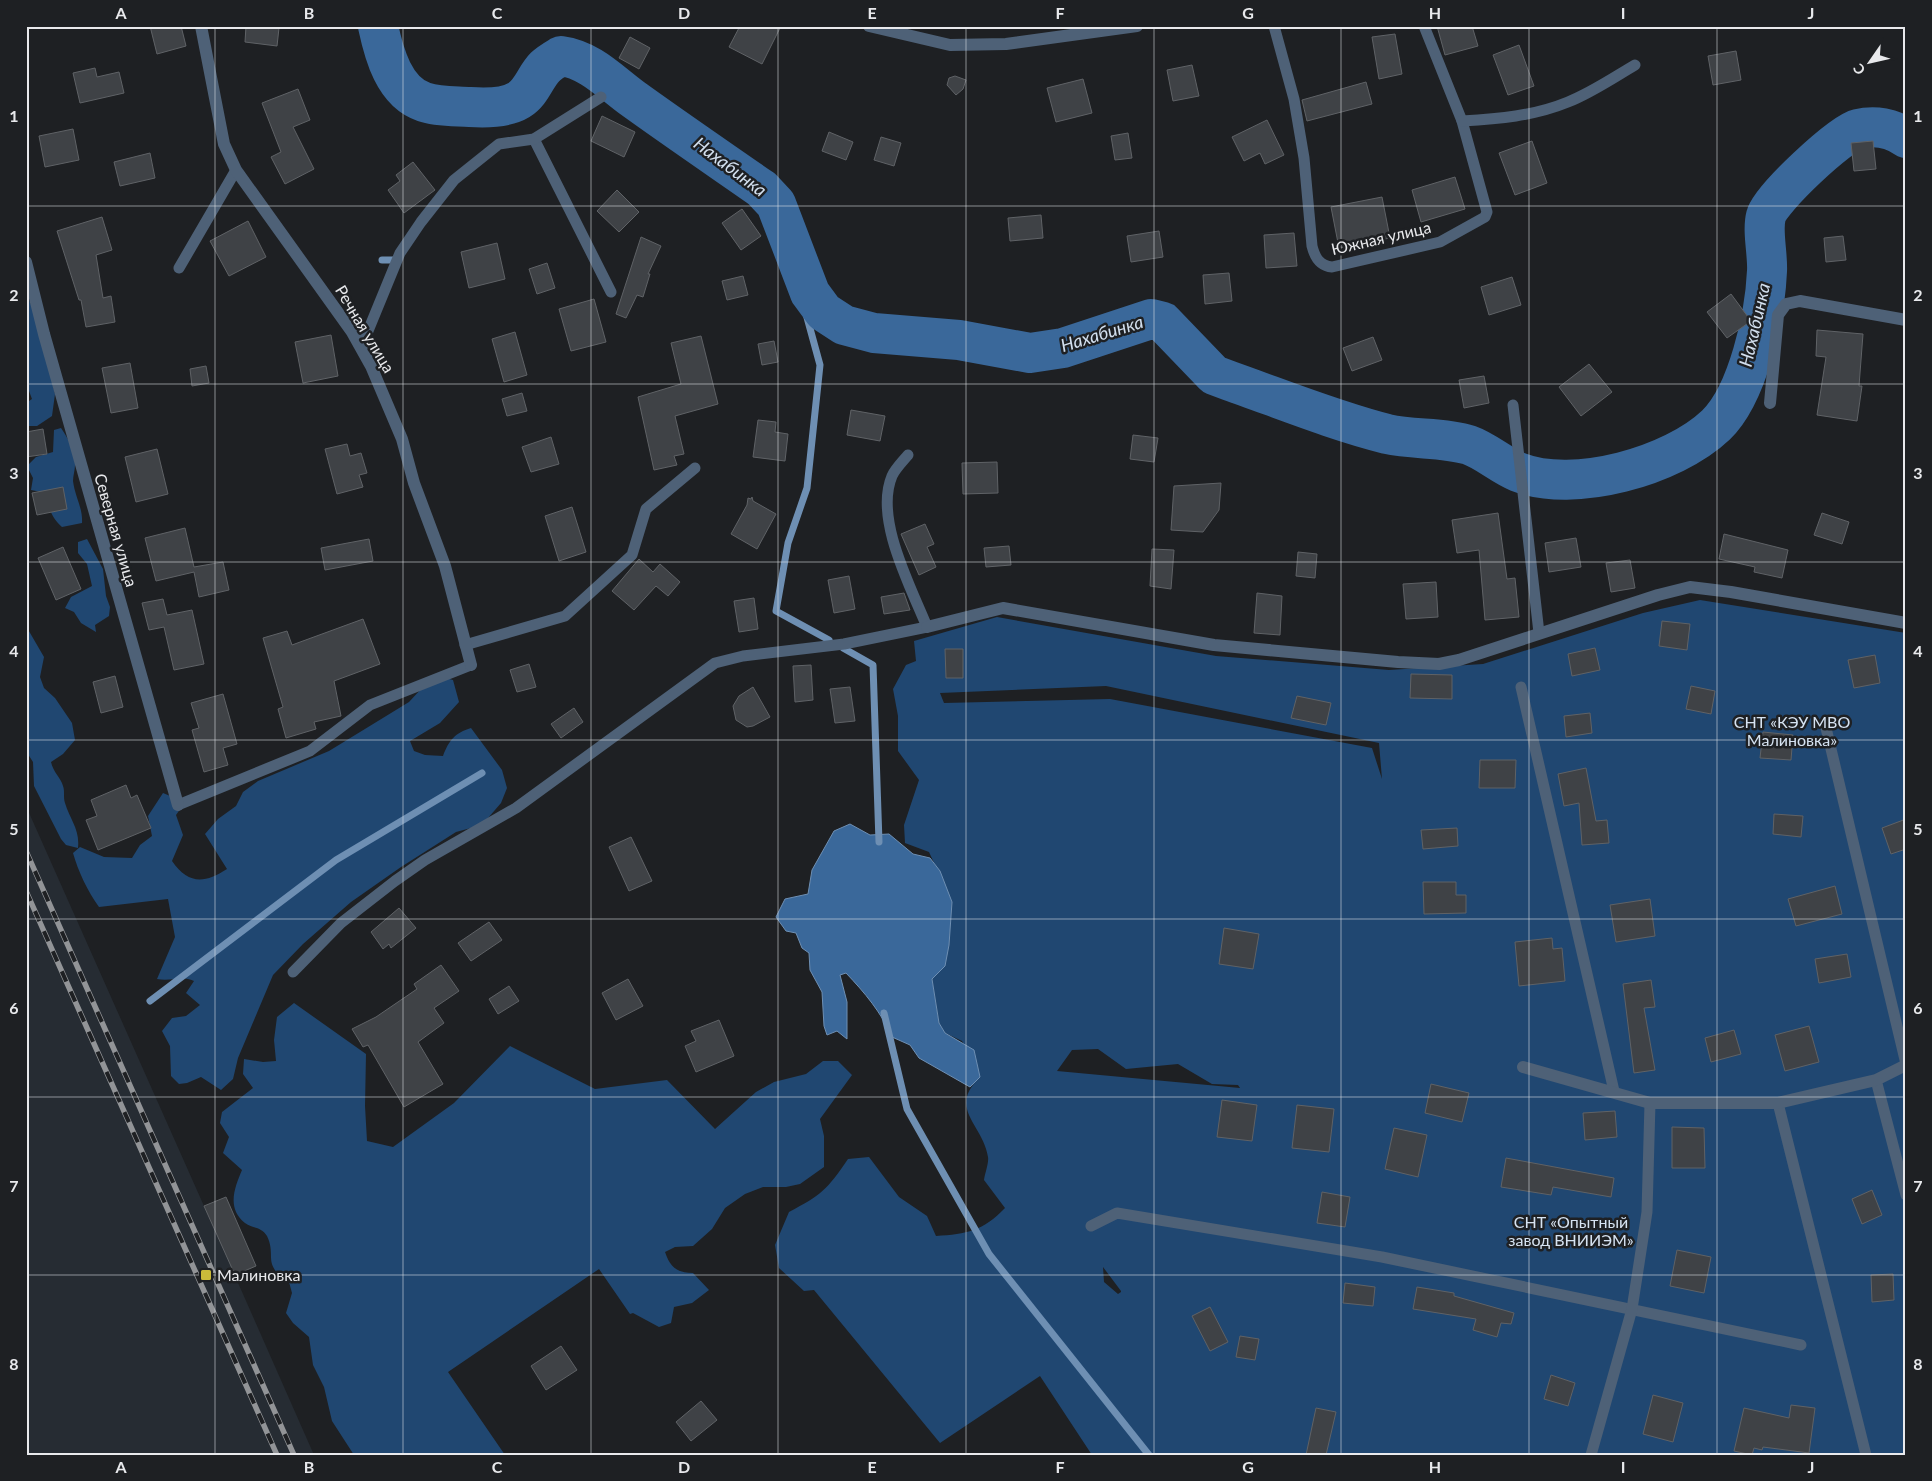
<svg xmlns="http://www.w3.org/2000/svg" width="1932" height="1481" viewBox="0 0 1932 1481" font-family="Lato,sans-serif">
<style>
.built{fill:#262c33}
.green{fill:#204771;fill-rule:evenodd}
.water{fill:#3a689a;stroke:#6e8fb3}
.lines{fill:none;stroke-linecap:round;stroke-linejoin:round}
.stream{stroke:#6e8fb3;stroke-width:7}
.river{stroke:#3a689a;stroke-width:40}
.building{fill:#3f4246;stroke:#5f6266}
.service{stroke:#4e6177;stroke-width:11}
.minor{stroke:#4e6177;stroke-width:12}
.rail-casing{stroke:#929497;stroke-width:5.5}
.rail{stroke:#1e2023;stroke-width:4;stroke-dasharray:11;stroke-linecap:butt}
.grid{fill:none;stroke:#e8e9ec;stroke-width:1;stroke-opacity:0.55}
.poi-dot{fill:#caba3a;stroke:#1e2023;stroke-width:2}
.labels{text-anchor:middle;stroke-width:5;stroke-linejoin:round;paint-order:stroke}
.street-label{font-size:16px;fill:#e8e9ec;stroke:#1e2023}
.park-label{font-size:16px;fill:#d6e3f2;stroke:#1e2023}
.poi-label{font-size:16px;fill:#e8e9ec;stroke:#1e2023;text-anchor:start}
.water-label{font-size:18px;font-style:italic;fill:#d3e0ef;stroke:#1e2023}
.neatline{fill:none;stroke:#e8e9ec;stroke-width:2}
.grid-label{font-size:16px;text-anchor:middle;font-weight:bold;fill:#e8e9ec}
</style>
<rect width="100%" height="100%" fill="#1e2023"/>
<polygon class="built" points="26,806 204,1206 226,1197 256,1266 235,1276 314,1455 26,1455"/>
<g class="green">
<path d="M26 275C32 291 24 296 35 311L55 394 52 416 37 426H26V403L32 399 26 383Z"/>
<path d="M61 428C68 438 76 453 75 465 75 470 73 476 73 481 75 497 83 508 82 523L62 527C50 517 49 504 41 492L31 490 33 478 27 466 36 457 53 452 54 430Z"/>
<polygon points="87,539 103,569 106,596 110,607 109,616 95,625 96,632 81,623 74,612 65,608 71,597 92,586 87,564 78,553 78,542"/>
<path d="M1700 600 1906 633V1455H1092L1040 1376 940 1443 814 1290 804 1291 779 1268 775 1245 789 1212C821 1195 827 1190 848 1159L869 1157 899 1197 927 1216 936 1236C967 1234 983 1231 1005 1208L984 1180C985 1173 989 1163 988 1157 983 1124 947 1109 980 1077L962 1041 945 1033 939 1023 932 979 949 945 952 902 929 852 905 843 904 825 919 780 898 751V716L893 689 906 665 916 661 914 641 997 617 1216 656 1389 670 1483 664 1643 613ZM1106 686 1379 743 1382 779 1372 748 1110 699 944 703 940 693ZM1098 1049 1126 1069 1178 1064 1212 1084 1238 1085 1240 1088 1057 1071 1072 1050ZM1103 1267 1121 1291V1292L1118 1294 1104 1282Z"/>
<path d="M26 626 44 657 40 677 44 688 55 698 72 723 75 740 63 754 51 762C53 772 61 778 63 786 65 791 63 797 65 803 70 820 80 829 78 848L66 845 61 839 34 786 33 762 26 751Z"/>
<path d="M442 677 453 680 459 702 440 723 410 741 414 751 425 755 443 756C449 740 455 733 471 728L502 770 507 788 501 803 482 825 456 832 401 867 351 902 303 944 273 975 238 1058 233 1079 221 1090 201 1077 187 1083 179 1084 171 1076 170 1046 162 1031 172 1018 186 1016 200 1005 186 993 194 981C181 975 171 982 157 979L175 937 168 899 99 907C88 892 78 871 73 853L80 847 104 857 132 858 140 845 152 836 148 816 163 793 175 798 181 808 176 815 183 835 172 861C188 884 204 884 227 869L205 834 218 819 236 806 243 792 258 781 329 751 409 702 422 688Z"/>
<path d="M294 1003 366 1054 365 1106 367 1141 393 1147 454 1103 510 1046 595 1089 667 1080 715 1129 756 1092 774 1082 806 1074 823 1061H838L852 1075 820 1119 824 1136V1167L800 1184 786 1187H763L745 1194 725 1208 712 1229 693 1246 675 1247 665 1252C670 1267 677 1273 693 1273L709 1290 692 1303 674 1307 671 1323 659 1327 633 1313 630 1314 599 1269 448 1372 505 1455H354L332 1421 324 1387 313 1365 309 1337 293 1323 286 1313 292 1293 289 1282C261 1264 277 1257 267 1236 261 1226 253 1229 245 1223 226 1208 235 1187 242 1170L223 1153 229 1137 220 1123 222 1112 253 1088 243 1074 244 1059 263 1062 276 1061 274 1040 277 1017Z"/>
</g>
<path class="water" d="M850 824 870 835 889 834 913 854 930 858 940 871 952 902 949 945 945 966 932 979 939 1023 945 1033 974 1050 980 1077 970 1087 919 1058 910 1045 892 1037C881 1012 865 993 846 973L840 975 847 1002V1039L837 1031 827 1035 824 1026 822 992 810 970 809 953 802 948 796 933 786 931 776 917 785 899 808 894 812 870 834 831Z"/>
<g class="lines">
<g class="stream">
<polyline points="776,204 820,365 807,488 788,543 776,611 829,640"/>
<polyline points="382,260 395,260"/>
<polyline points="843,648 873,665 879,842"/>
<polyline points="150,1001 336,860 482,773"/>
<polyline points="884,1013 907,1109 989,1254 1149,1455"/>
</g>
<path class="river" d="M378 26C384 54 394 92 424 102 438 107 456 106 470 107 485 108 506 108 519 100 532 92 535 77 545 67 549 63 556 59 561 56 590 60 609 81 632 98 675 129 719 159 762 189L776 204 810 293 824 312 844 325 874 333 959 340 1030 353 1063 348 1151 319 1163 322 1214 375 1230 381C1281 399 1335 421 1387 434 1414 440 1443 437 1469 445 1486 451 1501 465 1518 472 1574 494 1673 466 1716 425 1748 394 1765 316 1767 271 1768 255 1762 231 1766 216 1770 199 1841 133 1858 129 1875 125 1892 128 1906 138"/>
</g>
<g class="building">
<polygon points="150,26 181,26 186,46 157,54"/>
<polygon points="246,26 279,28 277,46 245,42"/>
<polygon points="740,26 781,26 762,64 729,47"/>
<polygon points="1437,26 1472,26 1478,46 1445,55"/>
<polygon points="1395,34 1402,74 1379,79 1372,37"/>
<polygon points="630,37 650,48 639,69 619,58"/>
<polygon points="1519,45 1534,86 1508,95 1493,55"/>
<polygon points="1736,51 1741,80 1713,85 1708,56"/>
<polygon points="1192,65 1199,96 1173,101 1167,70"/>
<polygon points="95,68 97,77 119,72 124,93 80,103 73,73"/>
<polygon points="955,76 966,80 963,89 956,95 947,85 949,78"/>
<polygon points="1083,79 1092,113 1056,122 1047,88"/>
<polygon points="1366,82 1372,104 1307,121 1302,100"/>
<polygon points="298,89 310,120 293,127 314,169 285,184 271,157 281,152 262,103"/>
<polygon points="602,116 635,132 624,157 591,141"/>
<polygon points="1267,120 1284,155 1265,164 1260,153 1244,161 1232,137"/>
<polygon points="73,129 79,160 45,167 39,136"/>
<polygon points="829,132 853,142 846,160 822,151"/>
<polygon points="1128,133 1132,158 1115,160 1111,136"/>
<polygon points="881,137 901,143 894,166 874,160"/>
<polygon points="1532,141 1547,183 1515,195 1499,153"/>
<polygon points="1873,141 1876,169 1854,171 1851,143"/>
<polygon points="150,153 155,178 120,186 114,162"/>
<polygon points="413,162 435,190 404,213 388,190 400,181 396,175"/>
<polygon points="1455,177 1465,209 1421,222 1412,190"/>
<polygon points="617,190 639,212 619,232 597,211"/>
<polygon points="1382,197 1390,238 1339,248 1331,207"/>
<polygon points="742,209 761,236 741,250 722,223"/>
<polygon points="1041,215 1043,238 1010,241 1008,218"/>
<polygon points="102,217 112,250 96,255 103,298 111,296 115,322 86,327 81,300 79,300 57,231"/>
<polygon points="248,221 266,257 229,276 210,241"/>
<polygon points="1159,231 1163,257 1131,262 1127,236"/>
<polygon points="1294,233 1297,266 1266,268 1264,235"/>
<polygon points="1843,236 1846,260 1826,262 1824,238"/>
<polygon points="641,237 661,246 648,274 650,274 643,297 637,295 626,318 616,314"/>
<polygon points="497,243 505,279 469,288 461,252"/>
<polygon points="547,263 555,288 537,294 529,269"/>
<polygon points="1229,273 1232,301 1205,304 1203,275"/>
<polygon points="743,276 748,295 727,300 722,281"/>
<polygon points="1512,277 1521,305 1489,315 1481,287"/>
<polygon points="1731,294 1751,321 1727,338 1707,312"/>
<polygon points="594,299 606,342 571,351 559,309"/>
<polygon points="1817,330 1863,334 1859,386 1862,386 1857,421 1817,415 1826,357 1816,356"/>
<polygon points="515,332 527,375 504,382 492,339"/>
<polygon points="331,335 338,376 303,383 295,342"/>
<polygon points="701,336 718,404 675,416 684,454 674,456 677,465 654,470 638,397 681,384 671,343"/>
<polygon points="1373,337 1382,360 1352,371 1343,348"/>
<polygon points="774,341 778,362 762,365 758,344"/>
<polygon points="130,363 138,408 111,413 102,368"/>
<polygon points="1589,364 1612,392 1581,416 1559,387"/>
<polygon points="206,366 209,383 192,386 190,369"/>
<polygon points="1484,376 1489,403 1464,408 1459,380"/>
<polygon points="522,393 527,411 507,416 502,399"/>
<polygon points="851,410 885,416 880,441 847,435"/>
<polygon points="758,420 776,422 775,432 788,434 785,461 753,457"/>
<polygon points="43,429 47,454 26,457 26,432"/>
<polygon points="1133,435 1158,438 1154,462 1130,459"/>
<polygon points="551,437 559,464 531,472 522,447"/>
<polygon points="347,444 350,456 361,453 367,473 359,475 363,487 337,494 325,449"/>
<polygon points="157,449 168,494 136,502 125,457"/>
<polygon points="997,462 998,493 963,494 962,463"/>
<polygon points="1221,483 1219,510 1203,532 1171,530 1174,486"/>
<polygon points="63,487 67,509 37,515 32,493"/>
<polygon points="752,497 753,501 776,514 757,549 731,534 747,505 748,498 751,499"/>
<polygon points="572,507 586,552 559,561 545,516"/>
<polygon points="1498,513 1507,579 1515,578 1519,617 1485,620 1479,550 1457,553 1452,520"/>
<polygon points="1822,513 1849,522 1842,544 1814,535"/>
<polygon points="925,524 934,544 927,547 936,567 919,575 901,534"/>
<polygon points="185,528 194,567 223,562 229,590 199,597 194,572 156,581 145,538"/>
<polygon points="1724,534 1788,550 1782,578 1754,572 1755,567 1719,559"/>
<polygon points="1576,538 1581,567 1549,572 1545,543"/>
<polygon points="369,539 373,561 325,570 321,548"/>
<polygon points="1009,546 1011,565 986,567 984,548"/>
<polygon points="63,547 81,589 56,600 38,558"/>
<polygon points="1152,549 1174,550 1171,589 1150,586"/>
<polygon points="1298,552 1317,554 1315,578 1296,576"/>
<polygon points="639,559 653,572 660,564 680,582 668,596 656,586 634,610 612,591"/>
<polygon points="1630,560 1635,588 1611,592 1606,563"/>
<polygon points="849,576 855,609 834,613 828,580"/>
<polygon points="1436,582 1438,617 1406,619 1403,584"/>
<polygon points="904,593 910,610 884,614 881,597"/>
<polygon points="1257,593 1282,596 1280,635 1254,633"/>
<polygon points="754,598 758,629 739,632 734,601"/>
<polygon points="163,599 167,615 192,610 204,664 174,670 164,627 149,630 142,603"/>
<polygon points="363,619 380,664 334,681 341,716 314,722 316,729 286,738 278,709 283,707 263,638 287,631 292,645"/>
<polygon points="1662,621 1690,624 1687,650 1659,646"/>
<polygon points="1595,648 1600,670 1572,676 1568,654"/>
<polygon points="945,649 963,649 963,678 946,678"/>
<polygon points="1875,655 1880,683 1854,688 1848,660"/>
<polygon points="529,664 536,687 517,692 510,670"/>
<polygon points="811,665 813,700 795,702 793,666"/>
<polygon points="1411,674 1452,675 1452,699 1410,698"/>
<polygon points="115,676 123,707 101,713 93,682"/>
<polygon points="1691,686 1715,691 1711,714 1686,709"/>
<polygon points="753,687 770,717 753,726 747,727 736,720 733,706 739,696"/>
<polygon points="850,687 855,721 835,723 830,689"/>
<polygon points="223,694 237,744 223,748 228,765 204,772 192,730 199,728 191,703"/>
<polygon points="1297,696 1331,703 1326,725 1291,718"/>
<polygon points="574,708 583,722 561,738 551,724"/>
<polygon points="1590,713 1592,733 1566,737 1564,716"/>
<polygon points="1763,732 1793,735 1791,760 1760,758"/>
<polygon points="1480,760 1516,760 1515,788 1479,788"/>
<polygon points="1586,768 1596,821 1607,820 1609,843 1582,845 1579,803 1564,806 1558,774"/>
<polygon points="126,785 131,798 137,795 151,828 98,850 86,820 97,816 91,800"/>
<polygon points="1774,814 1803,816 1801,837 1773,834"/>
<polygon points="1906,819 1906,849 1891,854 1882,828"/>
<polygon points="1457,828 1458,846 1423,849 1421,830"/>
<polygon points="631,837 652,881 629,891 609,847"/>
<polygon points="1423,882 1456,882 1456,895 1466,895 1466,913 1424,914"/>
<polygon points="1835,886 1842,914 1796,926 1788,899"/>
<polygon points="1650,899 1655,936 1616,942 1610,905"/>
<polygon points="399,908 416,928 391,948 389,944 383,949 371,932"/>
<polygon points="489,922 502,940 471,961 458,943"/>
<polygon points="1224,928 1259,934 1253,969 1219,964"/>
<polygon points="1552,938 1553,949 1562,948 1565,981 1519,986 1515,942"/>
<polygon points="1847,954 1851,977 1819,983 1815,959"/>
<polygon points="441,965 459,991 434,1008 444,1023 418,1042 443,1084 404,1107 368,1045 363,1047 352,1029 376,1017 417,989 414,984"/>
<polygon points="628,979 643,1006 616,1020 602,993"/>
<polygon points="1651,980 1655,1007 1644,1008 1655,1070 1634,1073 1623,984"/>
<polygon points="509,986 519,1001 498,1014 489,999"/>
<polygon points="719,1020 734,1056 696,1072 685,1046 696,1041 691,1031"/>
<polygon points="1809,1026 1819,1062 1785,1071 1775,1035"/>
<polygon points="1734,1030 1741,1054 1711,1062 1705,1038"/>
<polygon points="1431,1084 1469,1093 1462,1122 1425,1113"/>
<polygon points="1222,1100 1257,1105 1252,1141 1217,1137"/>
<polygon points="1297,1105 1334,1109 1329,1152 1292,1148"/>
<polygon points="1615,1111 1617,1137 1585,1140 1583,1113"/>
<polygon points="1672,1127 1704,1128 1705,1168 1672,1168"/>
<polygon points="1394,1128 1427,1135 1418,1177 1385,1169"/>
<polygon points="1506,1158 1614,1178 1611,1197 1553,1187 1551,1195 1501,1187"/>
<polygon points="1872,1190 1882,1215 1862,1224 1852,1199"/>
<polygon points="1322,1192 1350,1197 1345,1227 1317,1223"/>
<polygon points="226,1197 256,1266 235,1275 204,1206"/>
<polygon points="1677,1250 1711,1257 1704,1293 1670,1286"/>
<polygon points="1893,1274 1894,1300 1872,1302 1871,1275"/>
<polygon points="1345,1283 1375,1287 1373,1306 1343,1303"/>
<polygon points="1417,1287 1454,1293 1454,1296 1514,1313 1511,1324 1501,1323 1497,1337 1473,1330 1476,1319 1413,1309"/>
<polygon points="1210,1307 1228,1342 1210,1351 1192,1316"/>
<polygon points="1240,1336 1259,1339 1255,1360 1236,1357"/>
<polygon points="561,1346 577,1370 546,1390 531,1366"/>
<polygon points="1551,1375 1575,1383 1568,1406 1544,1399"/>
<polygon points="1653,1395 1683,1403 1673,1442 1643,1434"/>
<polygon points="701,1401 717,1420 691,1441 676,1422"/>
<polygon points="1791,1405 1815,1408 1809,1453 1763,1447 1762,1450 1754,1448 1752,1455 1734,1451 1744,1408 1789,1418"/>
<polygon points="1316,1408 1336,1412 1326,1455 1306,1455"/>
</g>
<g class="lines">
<g class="service">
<path d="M1274 26 1294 99 1304 158 1312 246C1315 258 1320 266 1332 267L1440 242 1485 217 1487 212 1462 121 1424 26"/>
<path d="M1462 121C1498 119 1534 116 1568 102 1591 93 1613 78 1635 65"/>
<polyline points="534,139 611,292"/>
<polyline points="179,268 236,170"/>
<polyline points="361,348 400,253 421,222 454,180 499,144 534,139 601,97"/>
<polyline points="1513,405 1539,633"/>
<polyline points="465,645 565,616 632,555 646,509 695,468"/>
<polyline points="1521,687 1614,1091"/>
<polyline points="1826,728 1906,1064"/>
<polyline points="178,805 310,751 370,705 471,665"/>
<path d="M293 972 341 923 395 881 425 860 516 808 715 663 743 656 844 644 927 627C911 587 874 519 892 476 895 469 903 461 908 455"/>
<polyline points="1876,1080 1906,1195"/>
<polyline points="1778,1103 1866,1455"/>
<polyline points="1091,1226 1117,1213 1382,1257 1801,1345"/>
<polyline points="1591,1455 1632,1309 1647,1212 1650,1103"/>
</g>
<g class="minor">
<polyline points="201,26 224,144 236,170 352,332 371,366 402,439 414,483 445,566 471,665"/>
<polyline points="869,26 950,45 1006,44 1137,26"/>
<polyline points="26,262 44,334 178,805"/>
<polyline points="1770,403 1778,315 1786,304 1800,301 1906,320"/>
<polyline points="927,627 1003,608 1214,645 1398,662 1439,664 1459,660 1658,595 1690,587 1731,592 1906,623"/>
<polyline points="1523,1067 1650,1103 1778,1103 1876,1080 1906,1065"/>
</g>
<g class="rail-casing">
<g id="rail">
<polyline points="26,851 294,1455"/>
<polyline points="26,891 277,1455"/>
</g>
</g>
<use href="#rail" class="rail"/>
</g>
<path class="grid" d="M215 26V1455M403 26V1455M591 26V1455M778 26V1455M966 26V1455M1154 26V1455M1341 26V1455M1529 26V1455M1717 26V1455M26 206H1906M26 384H1906M26 562H1906M26 740H1906M26 919H1906M26 1097H1906M26 1275H1906"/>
<rect class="poi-dot" x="200" y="1269" width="12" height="12" rx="2.5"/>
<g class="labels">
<g class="street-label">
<text transform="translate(1381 238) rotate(-13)" y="6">Южная улица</text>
<text transform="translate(365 329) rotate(59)" y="6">Речная улица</text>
<text transform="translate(116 530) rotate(74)" y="6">Северная улица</text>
</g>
<g class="park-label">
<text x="1792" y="728">СНТ «КЭУ МВО<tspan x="1792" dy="18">Малиновка»</tspan></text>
<text x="1571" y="1228">СНТ «Опытный<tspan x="1571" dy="18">завод ВНИИЭМ»</tspan></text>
</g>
<g class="poi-label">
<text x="217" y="1281">Малиновка</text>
</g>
<g class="water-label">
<text transform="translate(730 167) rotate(37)" y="6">Нахабинка</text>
<text transform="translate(1755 325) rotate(-77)" y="6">Нахабинка</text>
<text transform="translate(1102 334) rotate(-17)" y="6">Нахабинка</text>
</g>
</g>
<rect width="1932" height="1481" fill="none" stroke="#1e2023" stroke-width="55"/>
<g transform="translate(1870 62) rotate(236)" stroke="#1e2023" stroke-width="4" paint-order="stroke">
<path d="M0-4L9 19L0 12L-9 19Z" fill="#e8e9ec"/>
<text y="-8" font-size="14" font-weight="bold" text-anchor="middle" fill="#e8e9ec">С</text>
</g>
<rect x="28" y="28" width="1876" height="1426" class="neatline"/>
<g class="grid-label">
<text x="121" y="19">A</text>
<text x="309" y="19">B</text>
<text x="497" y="19">C</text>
<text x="684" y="19">D</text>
<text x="872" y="19">E</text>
<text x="1060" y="19">F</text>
<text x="1248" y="19">G</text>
<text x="1435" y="19">H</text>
<text x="1623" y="19">I</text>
<text x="1811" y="19">J</text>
<text x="14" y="122">1</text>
<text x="1918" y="122">1</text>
<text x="14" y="301">2</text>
<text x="1918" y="301">2</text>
<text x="14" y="479">3</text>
<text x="1918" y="479">3</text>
<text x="14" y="657">4</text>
<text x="1918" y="657">4</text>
<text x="14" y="835">5</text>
<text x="1918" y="835">5</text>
<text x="14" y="1014">6</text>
<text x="1918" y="1014">6</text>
<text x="14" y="1192">7</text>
<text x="1918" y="1192">7</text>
<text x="14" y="1370">8</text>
<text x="1918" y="1370">8</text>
<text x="121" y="1473">A</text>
<text x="309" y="1473">B</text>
<text x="497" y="1473">C</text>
<text x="684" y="1473">D</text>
<text x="872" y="1473">E</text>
<text x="1060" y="1473">F</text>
<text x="1248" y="1473">G</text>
<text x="1435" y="1473">H</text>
<text x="1623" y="1473">I</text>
<text x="1811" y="1473">J</text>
</g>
</svg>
